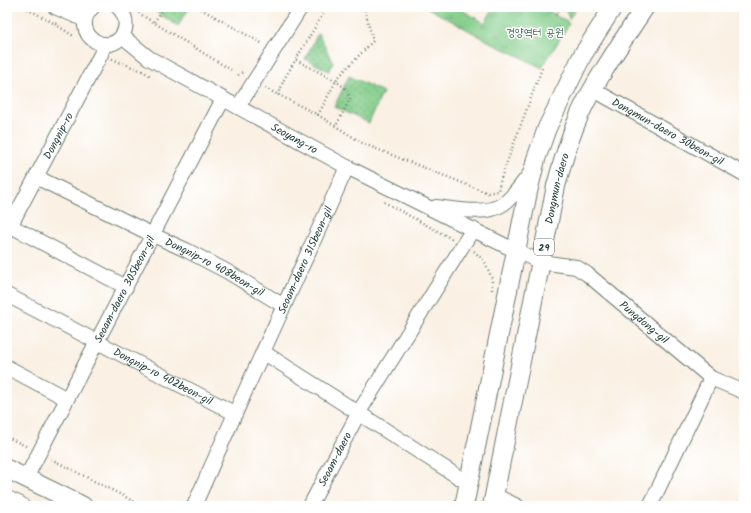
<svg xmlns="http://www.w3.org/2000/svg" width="751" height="513" viewBox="0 0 751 513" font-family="Kalam,'Poor Story',sans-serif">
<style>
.grass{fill:url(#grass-tufts);stroke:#528660}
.garden{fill:url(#garden-dots);stroke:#528660}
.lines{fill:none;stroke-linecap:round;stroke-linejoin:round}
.minor-casing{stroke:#6c7c71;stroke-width:16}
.major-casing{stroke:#6c7c71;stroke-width:20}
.path{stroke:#6c7c71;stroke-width:2.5;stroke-dasharray:1 3;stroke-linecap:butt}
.minor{stroke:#fff;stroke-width:14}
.major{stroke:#fff;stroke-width:18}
.labels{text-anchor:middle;stroke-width:3;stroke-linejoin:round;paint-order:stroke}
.shield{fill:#fff;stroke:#627771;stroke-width:1}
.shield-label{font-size:10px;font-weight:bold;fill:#1f3d34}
.park-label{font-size:11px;fill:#38614a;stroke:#fff}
.street-label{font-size:11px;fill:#1f3d34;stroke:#fff}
</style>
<defs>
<pattern id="grass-tufts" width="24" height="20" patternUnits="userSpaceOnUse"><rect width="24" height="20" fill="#84ce8b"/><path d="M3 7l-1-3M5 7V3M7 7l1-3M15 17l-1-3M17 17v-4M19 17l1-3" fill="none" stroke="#6ba872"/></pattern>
<pattern id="garden-dots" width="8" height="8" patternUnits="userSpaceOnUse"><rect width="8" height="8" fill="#84ce8b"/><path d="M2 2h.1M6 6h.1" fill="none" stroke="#6ba872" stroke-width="1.8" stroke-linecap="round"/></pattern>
</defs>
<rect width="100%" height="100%" fill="#fff"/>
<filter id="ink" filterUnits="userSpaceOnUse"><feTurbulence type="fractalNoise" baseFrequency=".025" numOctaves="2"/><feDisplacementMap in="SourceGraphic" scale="8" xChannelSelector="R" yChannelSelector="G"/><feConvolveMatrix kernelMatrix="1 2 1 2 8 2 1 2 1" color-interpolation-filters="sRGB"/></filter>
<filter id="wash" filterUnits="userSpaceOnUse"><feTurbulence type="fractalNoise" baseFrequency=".012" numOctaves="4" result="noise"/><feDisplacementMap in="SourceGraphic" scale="16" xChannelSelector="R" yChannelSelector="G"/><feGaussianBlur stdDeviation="0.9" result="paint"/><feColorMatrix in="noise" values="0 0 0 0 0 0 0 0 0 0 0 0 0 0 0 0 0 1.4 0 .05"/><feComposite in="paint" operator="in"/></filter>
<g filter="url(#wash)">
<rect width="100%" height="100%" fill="#faf0e3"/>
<g class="grass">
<polygon points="428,7 456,7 485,23 494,7 543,7 558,17 566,20 569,24 542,68 511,52 499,47 428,8"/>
<polygon points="567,7 577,7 569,19 566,9"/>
</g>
<g class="garden">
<polygon points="149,7 190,7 178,26"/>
<polygon points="318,33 333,63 329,71 305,59"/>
<polygon points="349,76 383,92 369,123 334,107"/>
</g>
</g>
<g filter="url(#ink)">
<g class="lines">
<g class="minor-casing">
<g id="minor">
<polyline points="55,7 85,20"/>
<path d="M93 7C87 12 84 19 85 26 86 33 90 38 95 41 117 54 137 26 118 7"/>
<path id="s1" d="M122 36 149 58 347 167 516 251 541 262 576 267 587 274 711 378 744 392"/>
<path id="s2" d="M592 89 744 174"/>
<polyline points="238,107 301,7"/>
<path id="s3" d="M36 177 153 235 186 250 228 272 284 306"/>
<path d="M436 207C456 209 486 216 503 204 514 197 524 181 532 171"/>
<polyline points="7,224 126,287"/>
<path id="s4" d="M7 232 101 54 104 44"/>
<path id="s5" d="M7 295 234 413"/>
<polyline points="263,352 468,483"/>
<polyline points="7,367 67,399"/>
<path id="s6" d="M26 478 223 99"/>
<polyline points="494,495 517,506"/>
<path id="s7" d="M194 506C244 392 296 280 347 167"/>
<path id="s8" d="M310 506 359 412 473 229"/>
<polyline points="650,506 711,378"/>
</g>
</g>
<g class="major-casing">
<g id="major">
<polyline points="7,469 83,506"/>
<polyline points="7,500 20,506"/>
<polyline points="464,506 516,251 528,192 536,159 547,128 582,56 613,7"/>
<path id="s9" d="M492 506 556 186C562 164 568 142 577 121 583 105 592 90 601 75 615 52 630 29 645 7"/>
</g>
</g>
<g class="path">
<polyline points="24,7 55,24 56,23"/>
<polyline points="327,7 283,81 279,95 318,115 364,144 488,193 498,191 501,178 542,68"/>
<polyline points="137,9 140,14 231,70"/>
<polyline points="201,9 263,44"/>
<polyline points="556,15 560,7"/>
<polyline points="154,22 165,7"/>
<polyline points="55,24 75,37"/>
<polyline points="112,59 142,71 151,76"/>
<polyline points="296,60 336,81 346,89 350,99 336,126"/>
<polyline points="238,75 244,71"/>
<polyline points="265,88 279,95"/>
<polyline points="318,115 337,79 345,70 373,41 364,7"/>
<polyline points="384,202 452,239"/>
<polyline points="474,251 485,262 492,279 492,290"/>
<polyline points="7,437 28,447"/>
<polyline points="51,459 143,506"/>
</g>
<use href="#minor" class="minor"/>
<use href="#major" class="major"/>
</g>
</g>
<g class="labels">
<rect class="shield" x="534" y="239" width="20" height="16" rx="3"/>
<g class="shield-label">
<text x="544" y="251">29</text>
</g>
<g class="park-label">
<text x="535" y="36">경양역터 공원</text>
</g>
<g class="street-label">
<text dy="4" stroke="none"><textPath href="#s2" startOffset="87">Dongmun-daero 30beon-gil</textPath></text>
<text dy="4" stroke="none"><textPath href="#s4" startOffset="109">Dongnip-ro</textPath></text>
<text dy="4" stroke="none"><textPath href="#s1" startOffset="201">Seoyang-ro</textPath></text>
<text dy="4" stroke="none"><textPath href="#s9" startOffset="324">Dongmun-daero</textPath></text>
<text dy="4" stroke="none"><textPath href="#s7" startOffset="270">Seoam-daero 315beon-gil</textPath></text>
<text dy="4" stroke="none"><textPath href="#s3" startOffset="200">Dongnip-ro 408beon-gil</textPath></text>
<text dy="4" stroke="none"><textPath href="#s6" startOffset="213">Seoam-daero 305beon-gil</textPath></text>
<text dy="4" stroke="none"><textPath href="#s1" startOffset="600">Pungdong-gil</textPath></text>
<text dy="4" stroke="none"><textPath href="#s5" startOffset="176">Dongnip-ro 402beon-gil</textPath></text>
<text dy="4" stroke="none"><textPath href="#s8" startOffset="53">Seoam-daero</textPath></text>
</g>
</g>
<rect width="751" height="513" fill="none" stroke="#fff" stroke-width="24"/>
</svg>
